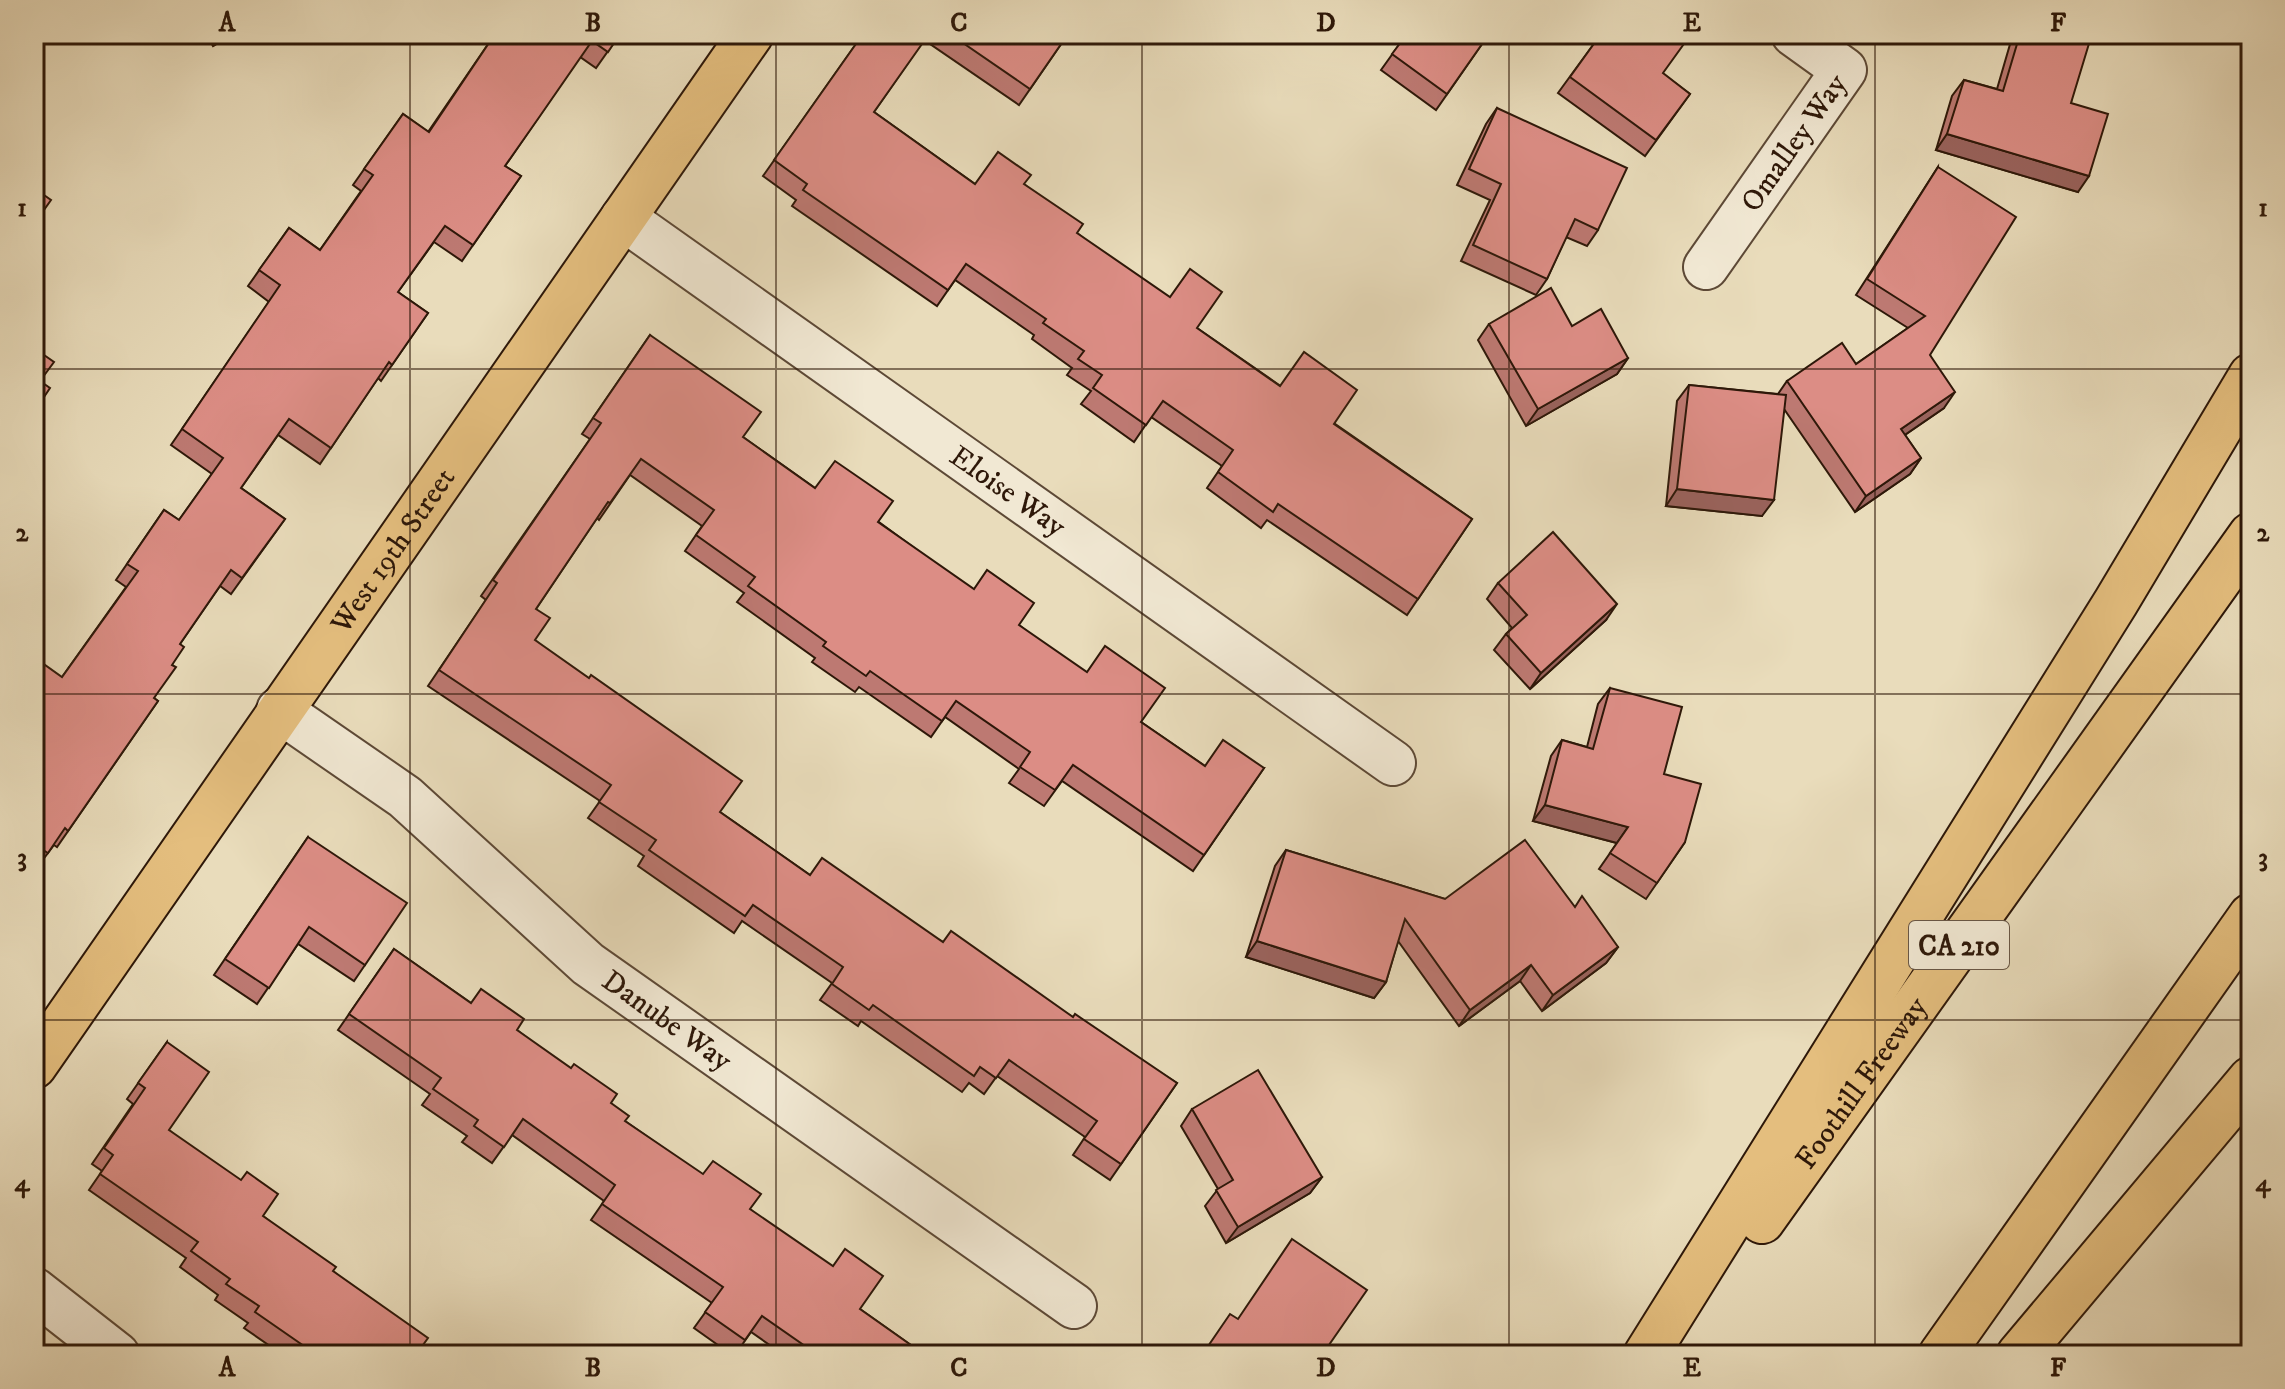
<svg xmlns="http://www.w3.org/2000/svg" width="2285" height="1389" viewBox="0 0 2285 1389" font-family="'IM FELL DW Pica',serif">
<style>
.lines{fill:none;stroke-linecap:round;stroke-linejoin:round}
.minor-casing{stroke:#5d4936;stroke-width:48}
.major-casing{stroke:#2e1809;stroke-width:48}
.highway-casing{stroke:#2e1809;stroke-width:48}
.minor{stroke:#f1e8d3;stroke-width:44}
.major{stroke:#e4be7e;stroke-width:44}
.highway{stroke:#e4be7e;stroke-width:44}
.wall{fill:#bd7972;stroke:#2e1809;stroke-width:2}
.shaded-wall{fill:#9a635d;stroke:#2e1809;stroke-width:2}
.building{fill:#dc8d85;stroke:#2e1809;stroke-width:2}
.grid{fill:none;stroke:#2e1809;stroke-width:2;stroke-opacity:0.55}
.labels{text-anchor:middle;stroke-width:7;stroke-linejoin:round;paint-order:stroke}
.shield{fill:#f1e8d3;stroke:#685646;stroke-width:2}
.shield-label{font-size:28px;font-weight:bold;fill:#2e1809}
.street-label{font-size:30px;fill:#2e1809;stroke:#f1e8d3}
.neatline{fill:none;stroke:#2e1809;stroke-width:3}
.grid-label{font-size:26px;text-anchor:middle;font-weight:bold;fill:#2e1809}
</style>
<rect width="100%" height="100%" fill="#e9dcbb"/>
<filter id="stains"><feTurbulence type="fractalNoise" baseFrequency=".0025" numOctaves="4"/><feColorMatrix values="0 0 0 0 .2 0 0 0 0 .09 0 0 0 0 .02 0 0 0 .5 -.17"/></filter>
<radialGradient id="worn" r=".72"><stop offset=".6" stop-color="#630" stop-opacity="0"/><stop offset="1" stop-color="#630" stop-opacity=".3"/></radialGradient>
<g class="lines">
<g class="minor-casing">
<g id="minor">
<path id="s1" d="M623 218 1393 763"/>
<path id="s2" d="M1706 267 1844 70 1794 34"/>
<path id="s3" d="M279 710 405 797 588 964 1074 1306"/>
<polyline points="34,1290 117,1355"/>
</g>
</g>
<g class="major-casing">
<g id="major">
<path id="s4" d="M34 1066 751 34"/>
</g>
</g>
<g class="highway-casing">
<g id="highway">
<path id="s5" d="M1762 1221 2251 535"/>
<polyline points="1646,1355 2116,602 2251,376"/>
<polyline points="1941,1355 2251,916"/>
<polyline points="2019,1355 2251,1079"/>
</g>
</g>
<use href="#minor" class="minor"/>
<use href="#major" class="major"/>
<use href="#highway" class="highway"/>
</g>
<g class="wall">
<polygon points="206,34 233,34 213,46"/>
<polygon points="495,34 620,34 596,68 580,57 505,166 521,176 462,261 434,242 398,292 428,313 381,381 378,378 320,464 278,435 241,488 285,519 231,594 220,586 180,644 172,665 154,698 158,701 57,847 54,845 36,869 34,868 34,681 62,677 126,587 116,580 164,510 179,520 212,474 171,445 269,302 248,286 289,228 320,250 361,191 353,185 403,114 428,132"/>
<polygon points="863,34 884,38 887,34 1068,34 1019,105 924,40 874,112 975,184 1024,184 1077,233 1197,328 1472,519 1407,615 1267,520 1261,528 1207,488 1222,466 1151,417 1134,442 1081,404 1091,391 1067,375 1072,368 1032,339 1034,335 955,280 937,306 792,206 796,200 763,176"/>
<polygon points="1389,34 1489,34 1436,110 1381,70 1401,42"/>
<polygon points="1601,34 1663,74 1690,94 1645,156 1558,93"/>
<polygon points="1994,34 2009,34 1999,41"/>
<polygon points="2013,34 2080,34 2071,103 2078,192 1936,150 1952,96 1964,80 1997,89"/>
<polygon points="1497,108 1598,230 1587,246 1566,237 1547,279 1536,295 1461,261 1490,200 1457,185 1486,124"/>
<polygon points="1938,167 1930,355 1944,408 1905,435 1921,458 1910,474 1855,512 1784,409 1762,516 1666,506 1677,401 1689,385 1778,394 1787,381 1856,364 1908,328 1856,295"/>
<polygon points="1489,324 1572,326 1628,358 1617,374 1526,426 1478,340"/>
<polygon points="650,335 743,437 815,488 879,522 1019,625 1141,722 1205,766 1264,768 1193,871 1062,781 1044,806 1009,783 1019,769 945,717 931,737 859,687 855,692 812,662 815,658 737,602 744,593 685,551 702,526 630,475 599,520 597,518 536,609 535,640 720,812 810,875 943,942 1073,1017 1177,1083 1110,1180 1073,1155 1085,1137 997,1076 984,1094 969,1083 962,1092 861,1021 858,1026 820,1000 832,983 742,921 734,933 638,866 644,856 588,818 600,801 428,686 486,600 481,596 590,439 582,434"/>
<polygon points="1498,583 1606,620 1530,689 1494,650 1506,634 1512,628 1487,599"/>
<polygon points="1610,688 1664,774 1685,842 1646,899 1599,869 1617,843 1533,821 1551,756 1562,740 1587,747 1598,704"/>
<polygon points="308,837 365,965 354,981 298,944 257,1004 214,975"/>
<polygon points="1286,850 1445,899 1574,906 1618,947 1606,963 1542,1011 1520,981 1459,1026 1398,941 1386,982 1374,998 1246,957 1275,866"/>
<polygon points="394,949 471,1003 517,1030 611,1103 625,1121 750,1209 860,1309 925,1355 784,1355 751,1332 735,1355 732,1355 694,1328 712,1303 591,1220 604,1201 512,1135 492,1163 462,1142 467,1136 422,1105 430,1094 338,1030"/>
<polygon points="167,1042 169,1130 263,1216 333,1271 423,1355 283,1355 244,1328 248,1323 215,1300 218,1295 180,1267 186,1258 89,1190 102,1171 92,1164 133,1104 127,1099"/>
<polygon points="1192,1109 1322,1177 1310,1193 1226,1243 1205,1206 1218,1189 1181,1126"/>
</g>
<g class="shaded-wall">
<polygon points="222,34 233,34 213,46"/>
<polygon points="1947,134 2089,176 2078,192 1936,150"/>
<polygon points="1628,358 1617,374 1526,426 1538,409"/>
<polygon points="1955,392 1944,408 1890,445 1901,429"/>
<polygon points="1921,458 1910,474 1855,512 1866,496"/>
<polygon points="1677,489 1774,500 1762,516 1666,506"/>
<polygon points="1617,604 1606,620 1530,689 1541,673"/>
<polygon points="1545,805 1628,827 1617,843 1533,821"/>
<polygon points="1257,941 1386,982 1374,998 1246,957"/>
<polygon points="1618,947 1606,963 1542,1011 1553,995"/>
<polygon points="1531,965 1520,981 1459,1026 1470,1010"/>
<polygon points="1322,1177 1310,1193 1226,1243 1238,1227"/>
</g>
<g class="building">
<polygon points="495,34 620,34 608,52 592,41 540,116 505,166 521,176 473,245 445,226 398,292 428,313 392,365 389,362 331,448 289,419 241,488 285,519 242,578 231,570 180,644 184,647 172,665 176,667 154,698 158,701 68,831 65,828 48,853 38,847 34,853 34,681 45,665 62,677 138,571 127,564 164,510 179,520 223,458 182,429 280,285 259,270 289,228 320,250 373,175 364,169 403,114 429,132"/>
<polygon points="863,34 878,34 884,38 887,34 929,34 874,112 975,184 998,152 1031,175 1024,184 1083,224 1077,233 1170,297 1190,269 1222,292 1197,328 1280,386 1304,352 1357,390 1334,424 1472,519 1418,599 1278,504 1273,512 1218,472 1233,450 1163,401 1146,425 1093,388 1102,375 1078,359 1084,351 1043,323 1046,319 966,264 948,290 803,190 807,184 774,160"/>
<polygon points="950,34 1068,34 1030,89"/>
<polygon points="1407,34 1489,34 1447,94 1392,54"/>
<polygon points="1601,34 1676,34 1686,41 1663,73 1690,94 1656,140 1570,77"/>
<polygon points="2020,34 2080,34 2091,37 2071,103 2108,114 2089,176 1947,134 1964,80 2003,91"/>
<polygon points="1497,108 1627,168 1598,230 1575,219 1547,279 1473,245 1501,184 1469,169"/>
<polygon points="1938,167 2016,217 1930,355 1955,392 1901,429 1921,458 1866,496 1787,381 1842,343 1856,364 1925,316 1867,279"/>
<polygon points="34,188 51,200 34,224"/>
<polygon points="1551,288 1572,326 1601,309 1628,358 1538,409 1489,324"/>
<polygon points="650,335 761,412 743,437 815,488 835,461 893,501 878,522 974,589 987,570 1034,603 1019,625 1087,672 1105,646 1165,688 1141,722 1205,766 1223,740 1264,768 1204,855 1073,765 1055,790 1020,767 1030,752 956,701 942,721 870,671 866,676 823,646 826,642 748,586 755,577 696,535 714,510 641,459 610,503 608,502 536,609 550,618 535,640 589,678 591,675 742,781 720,812 810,875 822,858 943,942 951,931 1073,1017 1075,1014 1177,1083 1121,1164 1084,1139 1097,1121 1009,1060 996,1078 980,1067 974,1076 873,1005 869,1010 832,984 843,967 753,905 745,916 649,850 656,840 599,802 611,785 439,670 497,583 493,580 601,423 593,418"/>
<polygon points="34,348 54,362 40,381 50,388 34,412"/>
<polygon points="1689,385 1786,395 1774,500 1677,489"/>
<polygon points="1553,532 1617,604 1541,673 1506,634 1527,615 1498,583"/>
<polygon points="1610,688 1682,707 1664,774 1701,784 1685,842 1657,883 1610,853 1628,827 1545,805 1562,740 1593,749"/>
<polygon points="308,837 407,903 365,965 309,927 269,988 225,959"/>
<polygon points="1525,840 1575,907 1582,896 1618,947 1553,995 1531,965 1470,1010 1405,919 1386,982 1257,941 1286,850 1445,899"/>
<polygon points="394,949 471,1003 481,989 524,1019 517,1030 571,1068 574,1064 617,1094 611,1103 629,1116 625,1121 703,1174 713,1161 761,1194 750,1209 833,1266 845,1249 883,1276 860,1309 925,1355 818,1355 762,1316 745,1340 705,1312 723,1287 602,1204 615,1185 523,1119 504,1147 474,1126 478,1120 433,1089 441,1078 349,1014"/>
<polygon points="167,1042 209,1072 169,1130 241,1180 247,1172 278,1194 263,1216 336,1267 333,1271 428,1338 418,1352 423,1355 317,1355 255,1312 259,1306 226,1284 230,1279 191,1251 198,1242 100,1174 113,1155 104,1148 145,1088 138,1083"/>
<polygon points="1258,1070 1322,1177 1238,1227 1216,1190 1233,1180 1192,1109"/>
<polygon points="1292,1239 1367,1290 1322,1355 1202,1355 1230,1314 1238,1319"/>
</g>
<path class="grid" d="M410 34V1355M776 34V1355M1142 34V1355M1509 34V1355M1875 34V1355M34 369H2251M34 694H2251M34 1020H2251"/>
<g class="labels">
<rect class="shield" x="1909" y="921" width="100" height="48" rx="6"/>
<g class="shield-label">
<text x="1959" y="955">CA 210</text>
</g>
<g class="street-label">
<text dy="10" stroke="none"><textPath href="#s2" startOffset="152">Omalley Way</textPath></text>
<text dy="10" stroke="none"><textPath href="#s1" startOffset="472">Eloise Way</textPath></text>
<text dy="10" stroke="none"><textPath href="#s4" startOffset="628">West 19th Street</textPath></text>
<text dy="10" stroke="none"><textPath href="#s3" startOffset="498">Danube Way</textPath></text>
<text dy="10" stroke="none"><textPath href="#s5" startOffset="170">Foothill Freeway</textPath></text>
</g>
</g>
<rect width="2285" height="1389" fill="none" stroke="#e9dcbb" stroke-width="88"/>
<rect x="44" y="44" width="2197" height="1301" class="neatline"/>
<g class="grid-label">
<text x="227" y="31">A</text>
<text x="593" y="31">B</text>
<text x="959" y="31">C</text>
<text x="1326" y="31">D</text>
<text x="1692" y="31">E</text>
<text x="2058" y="31">F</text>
<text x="22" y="216">1</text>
<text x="2263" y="216">1</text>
<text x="22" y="541">2</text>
<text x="2263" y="541">2</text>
<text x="22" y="866">3</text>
<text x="2263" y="866">3</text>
<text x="22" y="1191">4</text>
<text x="2263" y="1191">4</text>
<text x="227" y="1376">A</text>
<text x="593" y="1376">B</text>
<text x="959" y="1376">C</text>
<text x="1326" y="1376">D</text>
<text x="1692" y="1376">E</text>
<text x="2058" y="1376">F</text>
</g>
<rect width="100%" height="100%" filter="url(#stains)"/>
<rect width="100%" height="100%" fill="url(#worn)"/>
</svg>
